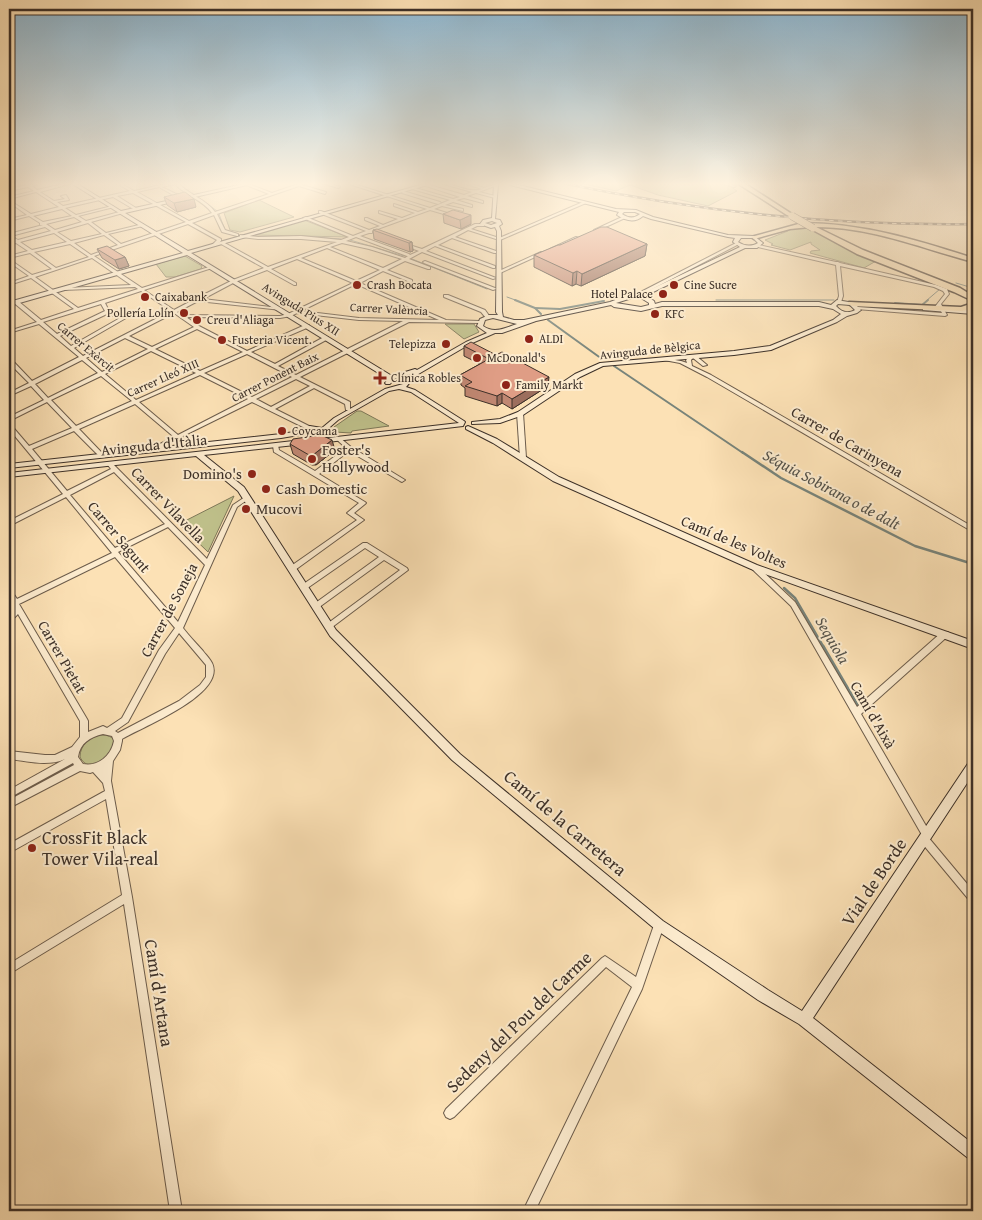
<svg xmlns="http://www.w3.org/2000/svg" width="982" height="1220" viewBox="0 0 982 1220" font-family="'Gentium Book Plus',serif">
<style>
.green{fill:#c0c28c;stroke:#7e795a}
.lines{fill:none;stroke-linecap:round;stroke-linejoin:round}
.stream-far3{stroke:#78847b;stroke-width:1}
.stream-far2{stroke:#78847b;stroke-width:2}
.stream-far1{stroke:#78847b;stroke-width:2.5}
.stream{stroke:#78847b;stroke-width:3}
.street-casing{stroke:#6c5c4b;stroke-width:2}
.secondary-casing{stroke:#3c3028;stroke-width:2}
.highway-casing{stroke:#3c3028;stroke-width:3}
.street{fill:#fdeccf;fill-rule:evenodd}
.secondary{fill:#fdeccf;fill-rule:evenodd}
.highway{fill:#fce1b5;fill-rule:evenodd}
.rail-casing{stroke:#3c3028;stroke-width:2.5}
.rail{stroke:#fdeccf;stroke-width:1;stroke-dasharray:4.5;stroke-linecap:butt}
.highway-bridge-casing{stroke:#3c3028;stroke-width:8;stroke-linecap:butt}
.highway-bridge{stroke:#fce1b5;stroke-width:7}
.wall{fill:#c08772;stroke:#3c3028}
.shaded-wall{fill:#9c6e5d;stroke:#3c3028}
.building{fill:#df9d85;stroke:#3c3028}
.poi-dot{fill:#8f2418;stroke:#fdeccf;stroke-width:2}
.labels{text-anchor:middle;stroke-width:4;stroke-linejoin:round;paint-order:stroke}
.far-poi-label{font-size:12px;fill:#3c3028;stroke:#fdeccf;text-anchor:start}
.far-street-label{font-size:12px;fill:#3c3028;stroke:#fdeccf}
.street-label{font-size:15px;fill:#3c3028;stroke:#fdeccf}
.poi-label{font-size:15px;fill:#3c3028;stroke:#fdeccf;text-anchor:start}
.water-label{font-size:16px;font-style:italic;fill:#55534b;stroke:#fdeccf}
.near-street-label{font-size:18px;fill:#3c3028;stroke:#fdeccf}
.near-poi-label{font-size:18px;fill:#3c3028;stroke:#fdeccf;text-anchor:start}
</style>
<rect width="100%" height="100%" fill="#fce1b5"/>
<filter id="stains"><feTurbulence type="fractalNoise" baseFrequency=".004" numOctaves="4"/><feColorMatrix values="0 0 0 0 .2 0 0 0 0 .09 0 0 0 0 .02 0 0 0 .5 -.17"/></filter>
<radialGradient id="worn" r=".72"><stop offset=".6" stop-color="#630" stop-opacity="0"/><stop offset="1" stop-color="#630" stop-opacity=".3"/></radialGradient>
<g class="green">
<polygon points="580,183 720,183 730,186 737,191 708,206 658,195 630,185 616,191"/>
<polygon points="259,200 294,217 240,232 230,230 224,213"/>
<polygon points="304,220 348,237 254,235"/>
<polygon points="806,227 876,261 864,268 857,266 810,253 811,251 820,250 811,244 811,242 790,250 771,245 773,244 765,240 788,231 787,229"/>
<polygon points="185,256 202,266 201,269 175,277 166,277 156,264"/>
<polygon points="445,324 474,324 479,332 464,339"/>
<polygon points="357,411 361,411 389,426 352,431 351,433 335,432 334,427"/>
<polygon points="234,496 208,552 179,524"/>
<path d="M100 735C137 734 93 784 80 757 80 745 89 738 100 735Z"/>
</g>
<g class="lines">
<g class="stream-far3">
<polyline points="198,197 217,211"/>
<polyline points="219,214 225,230 236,233"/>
<polyline points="302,236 341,239"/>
<polyline points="350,240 404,256"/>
<polyline points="412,259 487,289"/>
<polyline points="956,283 973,288"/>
<polyline points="507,297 518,301"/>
<polyline points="716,300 834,300"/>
<polyline points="602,301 604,301"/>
<polyline points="926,301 940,289"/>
</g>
<g class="stream-far2">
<polyline points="515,300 535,308 541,314"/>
<polyline points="895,303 922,305 928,300"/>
<polyline points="535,308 560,309 604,301"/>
<polyline points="548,320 602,359"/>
<polyline points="614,366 743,453"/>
</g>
<g class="stream-far1">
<polyline points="742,452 781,478 915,546 973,564"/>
<polyline points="784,588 795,598 824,648"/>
</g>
<polyline class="stream" points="823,646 858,706"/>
<g class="street-casing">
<g id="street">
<path d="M22 183H26L29 185 44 183 32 186 37 190 67 183H73L40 192 54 201 65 199 61 196 66 195 69 200 57 202 63 206 130 191 116 183H120L134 191 170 183H178C189 195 206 199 215 212L269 194 241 183H246L272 193 301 183H306L302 185 326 192 325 194 299 186 217 214 225 230 238 234V236H237L222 232 214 215 192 223 221 239V241L215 246 212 245 217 240 188 224 94 256 142 288 212 266V268L144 290 174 310 193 300 170 297H168V295L197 298 233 280 264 268 221 244V242H223L268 267 337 242 301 239H258L241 237H240V235L258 237 301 236 341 240 349 237 303 218 306 217 353 236 366 231 319 213V211H321L369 230 380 226 365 220V218H367L383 225 398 219 379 213V211L402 218 415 213 394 206V204L418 212 427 209 346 183H351L430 208 450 200 412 189V187L453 199 460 197 423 185 426 184 464 195 472 192 440 183C454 183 469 194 482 189L463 183H469L484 188 495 184 497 185 479 192 495 196V198L476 193 467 196 483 201V203L464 198 456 200 472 205V207L453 202 445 205 463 209V211L442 206 434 209 454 215V217L430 210 372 231V233H369L360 236 409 254 410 255 419 251 403 245V243L422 249 475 224H484V226H477L471 229 496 237V239L468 230 455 237 496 251V253H494L452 238 438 245 495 266V268H493L435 246 426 251 496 278 493 279 422 252 409 259 430 267V269H428L405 261 387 270 412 280V282H410L383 271 360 283 446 320 480 321 482 322 480 323 409 322 300 377 350 402V410H346L345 404 314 388 275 409 311 427V429H307L252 402 181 437 190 445V447H186L177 440 152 452 149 450 150 449 174 437 135 404 79 429 104 455V457H100L74 431 32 449 67 491 111 469 107 464 108 463H112L207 559 233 505 245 497H249L250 498 237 507 183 628C189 636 196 643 203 651 206 655 210 659 212 663 227 694 142 727 122 739V741L120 750 113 761 111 781 132 897 182 1211H170L124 904 9 974V964L122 895 106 799 9 853V844L105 791 103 783 93 772 90 773 80 771 9 808V800L74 765 73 763 9 798V790L65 759C48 767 27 761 9 759V751L45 755H55L72 747 80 737V721L18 614 11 621 9 622V615L15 608 9 598V589L11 590 17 599 112 553 66 497 9 526V521L63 494 9 429V424L11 425 29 446 72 428 47 402 9 421V417L44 400 31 386 9 396V393L29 383 9 363V359H11L32 381 79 357 39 324 9 333V331L37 322 14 303 9 300V298L18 301 41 320 74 309 31 278 9 285V283L29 276 9 262V259L32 275 52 269 30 253 9 258V256L28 251 16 243 9 245V243L14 241 9 238V234L43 225H40V223L29 216 9 221V219L27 215 9 202V200L31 214 59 207 36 192 9 199V197L34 191 28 187 9 191V189L26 185ZM175 184C186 196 203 200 212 213L189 221 137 192 159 187 180 199H182V197L162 187ZM133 193 186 222 121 244 108 234 143 226V224L106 233 91 222 123 213V211L86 221 78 216 114 207 112 206 76 215 65 208 113 197 135 210 137 209 136 208 117 196ZM62 209 72 216 43 222 33 216ZM74 217 82 222 55 230 46 224ZM88 223 102 234 71 241 57 232ZM45 227 51 231 18 240 11 236ZM54 233 67 242 32 250 20 242ZM104 235 118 245 91 255 74 243ZM356 237 407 256H408L405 258 372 247 346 241ZM342 243 369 249 402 259 383 268 330 247ZM70 244 89 257 56 268 34 252ZM327 248 380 270 356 281 301 258ZM92 258 131 285 65 288H64V290L135 287 138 289 78 308 35 277ZM297 259 353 283 288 314 280 316 182 315 177 312 198 301 281 310V309L279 308 203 299 235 282 267 270 294 285H296V283L271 269ZM356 284 439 320 359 318 301 311ZM141 291 171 311 83 356 74 348 126 318 109 311 105 303ZM101 304 105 311 57 334 43 322ZM174 313 194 327 152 347 129 336ZM297 313 359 320 403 321 296 375 278 366 328 339V337H324L275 364 251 352 309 327V325H305L247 351 199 326 186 317 280 318 291 316ZM107 314 120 318 71 346 60 336ZM197 329 243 352 200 371 155 349ZM125 338 148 349 102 372 86 358ZM151 351 196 373 136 400 105 374ZM247 354 292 377 252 397 204 373ZM82 360 98 373 48 398 35 384ZM200 375 248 399 178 435 139 402ZM101 376 132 401 76 426 51 400ZM296 379 310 386 271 407 256 399ZM114 472 165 524 115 548 70 495ZM168 527 205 565 178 622 118 552ZM115 557 175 628 159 650 122 718 107 728 103 726 88 732V721L87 719 19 604ZM179 633 206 665V677L200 685 179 701 118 733 115 731 128 722 165 654ZM103 734 112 736 114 741C111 756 98 767 83 764L78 757C80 743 90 737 103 734Z"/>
<polygon points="322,183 328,183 340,187 338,188"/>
<polygon points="720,183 726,183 736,186 734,187"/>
<polygon points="403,191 440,202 441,203 438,204 402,193"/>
<polygon points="583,202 586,203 500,240 497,239"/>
<polygon points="622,217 625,218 597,231 594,230"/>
<polygon points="576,237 579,238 553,250 550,249"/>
<polygon points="736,243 739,244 637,297 633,296"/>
<polygon points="759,245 836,262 838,262 840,263 936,285 947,289 949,294 941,304 947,315 945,316 856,309 856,307 858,307 942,313 939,307 936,309 934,308 945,294 943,291 934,287 840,266 843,296 841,302 837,302 839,296 836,265 758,247 757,246"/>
<polygon points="541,252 544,253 500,273 497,272"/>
<polygon points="425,261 495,288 496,289 493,290 424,263 423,262"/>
<polygon points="444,295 448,295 485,310 490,317 486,318 481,312 444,297"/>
<polygon points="691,355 695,355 707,365 703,366 693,358 691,360 692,366 711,375 973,527 973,532 707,377 680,363 664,360 662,359 664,358 681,361 687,363 686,360"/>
<polygon points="520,411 523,413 526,458 523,460 520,458 517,413"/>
<polygon points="339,437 351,447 405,480 402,482 400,481 349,451 319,474 365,502 366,503 365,504 354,513 364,520 295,570 291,570 290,568 291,566 357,520 347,513 359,503 274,452 273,446 276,444 278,445 279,450 315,471 346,448 336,439"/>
<polygon points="363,543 367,543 407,568 408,570 331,628 327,628 325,626 327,624 400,570 384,560 318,608 314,608 313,606 314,604 379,557 365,548 306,589 302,589 301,587 302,585"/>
<polygon points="752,565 756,565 795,602 857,707 942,632 948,632 949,634 948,636 861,714 929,831 930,834 928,837 973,891 973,903 970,901 921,842 920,839 922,835 791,606 752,569 751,567"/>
<polygon points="659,920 662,922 664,925 642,989 535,1211 523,1211 632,987 606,967 454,1117 450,1119 446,1117 444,1113 446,1109 602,958 605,956 608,958 636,977 654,925 656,922"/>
</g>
</g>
<g class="secondary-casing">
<g id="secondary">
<path d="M71 183H76L121 211 248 183H256L125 213 188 251 427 183H434L191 253 392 376 415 369 417 370 466 342 487 333 477 326 480 319 489 315H498L496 312 497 231 495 227 491 228 480 224 483 220 492 218 494 185 496 184 498 185 495 219 500 220 502 224 499 226 501 231 502 312 503 317 514 320H524L610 302 631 294 643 295 645 292 740 247 733 242 735 238 728 237 651 219 643 216C635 223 626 221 617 215L619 212 510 185 511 183 616 209 636 210 653 217 728 235 754 236 763 243 757 248H745L649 294 648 297 654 301 655 304 662 302H819L831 305 837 300 854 303 861 310 857 313 847 316 837 322 771 350 734 355 603 366 580 377 523 415 500 423 472 424V422L500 419 518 412 575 374 600 363 734 351 770 346 833 320 841 314 833 309 819 306H662L641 311 614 307 611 305 536 321 502 333H495L470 344 415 376 406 387 415 390 464 421 465 422 463 426 319 443 316 441 319 439 459 423 411 392 399 389 389 391 338 420 322 434 314 430H311L299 435 281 438 9 468V464L281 434 294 432 310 426 322 428 334 418 385 389 403 384 410 374 394 379 390 384H386L385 383 388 379 187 255 9 306V302L183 253ZM624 212H635L640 214C634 219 628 218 622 214ZM492 221 497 223 491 225 485 223ZM741 238H753L758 243C751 247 744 246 738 242ZM632 298H641L649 303V305L641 307 616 303ZM838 304 850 305 855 310C848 314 841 312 836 306ZM493 318 517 324C505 328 494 334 483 326L485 320Z"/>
<polygon points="925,307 973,310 973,314 923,310 923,308"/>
<polygon points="468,426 497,439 559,477 757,565 973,641 973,649 751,569 553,481 493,443 466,429 466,427"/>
<polygon points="302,440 304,440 304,444 204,455 244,487 336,630 460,754 663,921 768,990 802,1011 969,762 973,760 973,774 813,1018 973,1144 973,1160 968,1158 799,1024 758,1000 655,929 452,760 330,636 238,491 196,456 9,477 9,473"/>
</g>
</g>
<g class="highway-casing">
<g id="highway">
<polygon points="737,183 744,183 795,216 790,217"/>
<path d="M802 223C862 223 917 240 973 258V262C921 248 871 227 816 227L863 250 960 288 973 296V301L954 292 857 254 811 229 810 227 790 229 754 239 751 237Z"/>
<polygon points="849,302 961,307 973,303 973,309 961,311 852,306 848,304"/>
</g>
</g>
<use href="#street" class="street"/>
<use href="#secondary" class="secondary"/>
<use href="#highway" class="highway"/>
<g class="rail-casing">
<path id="rail" d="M562 183C700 212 832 226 973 224"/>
</g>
<use href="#rail" class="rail"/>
<g class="highway-bridge-casing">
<polyline id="highway-bridge" points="792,216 813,228"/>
</g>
<use href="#highway-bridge" class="highway-bridge"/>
</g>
<g class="wall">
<polygon points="164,197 196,207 177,212 167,205"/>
<polygon points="443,214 471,224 461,229 444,223"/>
<polygon points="373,230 412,242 413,251 410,252 374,239"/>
<polygon points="647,244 645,256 581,286 576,284 572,286 534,267 534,255 560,245"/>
<polygon points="97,249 125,257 129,266 119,269 102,258"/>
<polygon points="464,346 548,386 512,409 502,403 497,406 465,396 465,388 461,385 460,375 480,364 464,356"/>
<polygon points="290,444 335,450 316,465 312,465 293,454"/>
</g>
<g class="shaded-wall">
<polygon points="194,199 196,207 177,212 174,203"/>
<polygon points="471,215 471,224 461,229 460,220"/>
<polygon points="412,242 413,251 410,252 409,243"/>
<polygon points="647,244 645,256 581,286 582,274"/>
<polygon points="125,257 129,266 119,269 115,260"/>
<polygon points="577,271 576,284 572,286 573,273"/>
<polygon points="549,377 548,386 512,409 512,399"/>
<polygon points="502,393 502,403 497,406 497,396"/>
<polygon points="332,440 335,450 316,465 313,455"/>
</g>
<g class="building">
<polygon points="185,192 194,199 174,203 164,197"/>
<polygon points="453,210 471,215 460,220 443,214"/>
<polygon points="601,227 607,227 647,244 582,274 577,271 573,273 534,255 558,245 560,245"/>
<polygon points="377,229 412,242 409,243 373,230"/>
<polygon points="107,246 125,257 115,260 97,249"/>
<polygon points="471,342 496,355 502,352 549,377 512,399 502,393 497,396 465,386 472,382 460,375 489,359 464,346"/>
<polygon points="321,435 332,440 313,455 309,455 290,444 293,439"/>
</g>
<linearGradient id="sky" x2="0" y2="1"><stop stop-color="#8bb7d3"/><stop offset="0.52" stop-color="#fef2de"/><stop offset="1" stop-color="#fef2de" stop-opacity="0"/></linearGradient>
<rect width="982" height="354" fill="url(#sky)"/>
<g class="poi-dot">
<circle cx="357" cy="285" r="5"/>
<circle cx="674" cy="285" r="5"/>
<circle cx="663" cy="294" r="5"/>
<circle cx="145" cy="297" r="5"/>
<circle cx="184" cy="313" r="5"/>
<circle cx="655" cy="314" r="5"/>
<circle cx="197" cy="320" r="5"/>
<circle cx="529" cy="339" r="5"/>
<circle cx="222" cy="340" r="5"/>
<circle cx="446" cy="344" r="5"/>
<circle cx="477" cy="358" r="5"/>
<path d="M377.5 370.5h5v5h5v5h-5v5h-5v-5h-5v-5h5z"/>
<circle cx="506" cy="385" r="5"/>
<circle cx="282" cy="431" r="5"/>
<circle cx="312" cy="459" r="5"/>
<circle cx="252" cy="474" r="5"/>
<circle cx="266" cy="489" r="5"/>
<circle cx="246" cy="509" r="5"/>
<circle cx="32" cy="848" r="5"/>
</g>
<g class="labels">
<g class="far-poi-label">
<text x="367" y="289">Crash Bocata</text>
<text x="684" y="289">Cine Sucre</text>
<text x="653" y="298" text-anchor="end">Hotel Palace</text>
<text x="155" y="301">Caixabank</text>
<text x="174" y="317" text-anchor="end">Pollería Lolín</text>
<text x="665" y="318">KFC</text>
<text x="207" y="324">Creu d'Aliaga</text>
<text x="539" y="343">ALDI</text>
<text x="232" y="344">Fusteria Vicent.</text>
<text x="436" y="348" text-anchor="end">Telepizza</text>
<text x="487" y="362">McDonald's</text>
<text x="391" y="382">Clínica Robles</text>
<text x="516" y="389">Family Markt</text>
<text x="292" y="435">Coycama</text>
</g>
<g class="far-street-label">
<text transform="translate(301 309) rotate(32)" y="4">Avinguda Pius XII</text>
<text transform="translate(389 309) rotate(3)" y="4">Carrer València</text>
<text transform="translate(86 347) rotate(40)" y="4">Carrer Exèrcit</text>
<text transform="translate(650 350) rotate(-6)" y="4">Avinguda de Bèlgica</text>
<text transform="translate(275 377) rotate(-27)" y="4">Carrer Ponent Baix</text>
<text transform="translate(163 378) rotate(-24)" y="4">Carrer Lleó XIII</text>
</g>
<g class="street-label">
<text transform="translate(847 442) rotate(30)" y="5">Carrer de Carinyena</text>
<text transform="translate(154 445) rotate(-6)" y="5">Avinguda d'Itàlia</text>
<text transform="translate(168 505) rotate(46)" y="5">Carrer Vilavella</text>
<text transform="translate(119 537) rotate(50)" y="5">Carrer Sagunt</text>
<text transform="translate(734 542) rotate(23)" y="5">Camí de les Voltes</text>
<text transform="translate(169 610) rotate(-62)" y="5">Carrer de Soneja</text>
<text transform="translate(62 657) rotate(60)" y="5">Carrer Pietat</text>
<text transform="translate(873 715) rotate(60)" y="5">Camí d'Aixà</text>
</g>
<g class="poi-label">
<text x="322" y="455">Foster's<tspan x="322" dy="17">Hollywood</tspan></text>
<text x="242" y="479" text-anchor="end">Domino's</text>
<text x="276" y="494">Cash Domestic</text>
<text x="256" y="514">Mucovi</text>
</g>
<g class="water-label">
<text transform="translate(832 489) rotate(28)" y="6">Séquia Sobirana o de dalt</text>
<text transform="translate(833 640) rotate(60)" y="6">Sequiola</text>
</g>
<g class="near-street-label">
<text transform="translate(565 823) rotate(40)" y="6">Camí de la Carretera</text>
<text transform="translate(874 882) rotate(-56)" y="6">Vial de Borde</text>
<text transform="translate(159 993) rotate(81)" y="6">Camí d'Artana</text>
<text transform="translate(519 1022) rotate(-44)" y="6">Sedeny del Pou del Carme</text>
</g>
<g class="near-poi-label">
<text x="42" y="844">CrossFit Black<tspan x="42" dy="21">Tower Vila-real</tspan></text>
</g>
</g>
<rect width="982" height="1220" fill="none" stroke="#fce1b5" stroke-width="30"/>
<rect x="10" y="10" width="962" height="1200" fill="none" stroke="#3c3028" stroke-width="2.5"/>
<rect x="15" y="15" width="952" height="1190" fill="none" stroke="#3c3028"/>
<rect width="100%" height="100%" filter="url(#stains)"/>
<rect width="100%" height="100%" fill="url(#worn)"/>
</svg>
